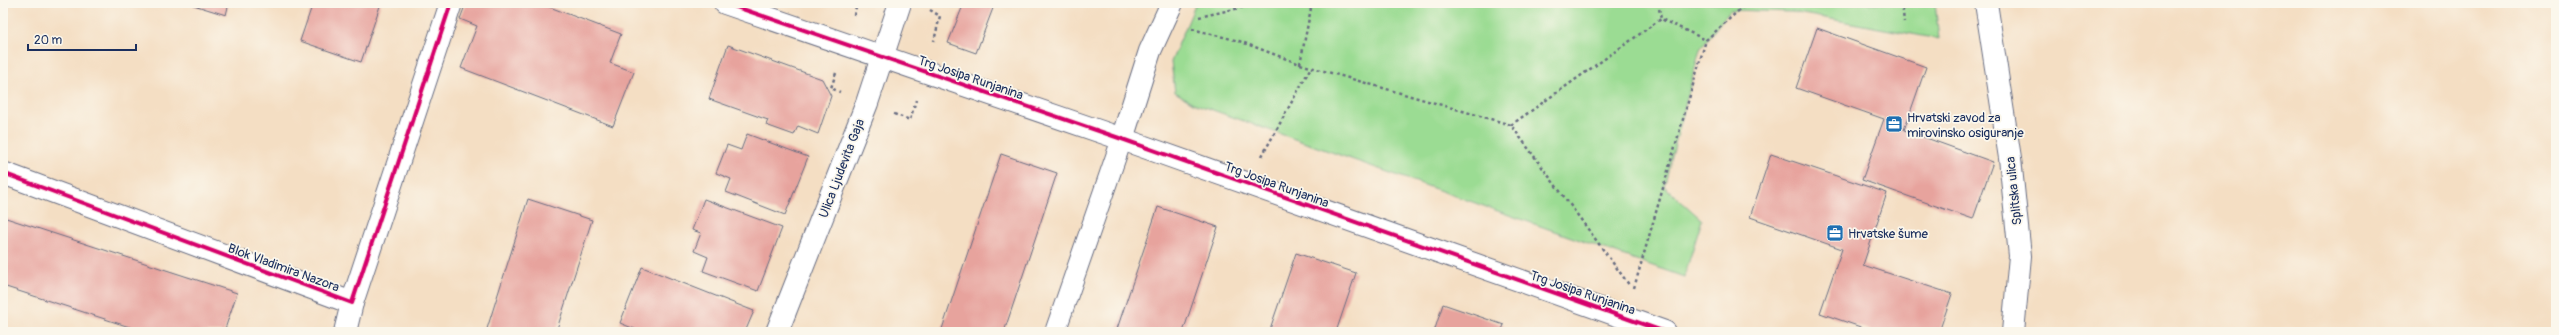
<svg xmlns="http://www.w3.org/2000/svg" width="2559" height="335" viewBox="0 0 2559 335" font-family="Pangolin,sans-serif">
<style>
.green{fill:#9bdc93;stroke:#5b8678}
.building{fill:#e7a39d}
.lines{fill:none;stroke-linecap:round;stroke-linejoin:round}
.service-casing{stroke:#676c81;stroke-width:22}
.minor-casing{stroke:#676c81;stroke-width:24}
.path{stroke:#676c81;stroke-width:2.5;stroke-dasharray:3 3;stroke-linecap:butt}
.service{stroke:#fff;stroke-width:20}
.minor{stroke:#fff;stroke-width:22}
.cycleway-casing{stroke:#fbf7ec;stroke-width:6}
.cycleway{stroke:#d6006c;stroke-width:4}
.labels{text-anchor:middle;stroke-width:3.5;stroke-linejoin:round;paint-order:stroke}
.street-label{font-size:13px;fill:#1b2f5e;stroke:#fbf7ec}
.poi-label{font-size:13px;fill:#1b2f5e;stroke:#fbf7ec;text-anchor:start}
</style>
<rect width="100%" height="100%" fill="#fbf7ec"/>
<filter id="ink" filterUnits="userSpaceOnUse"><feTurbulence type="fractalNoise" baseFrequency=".025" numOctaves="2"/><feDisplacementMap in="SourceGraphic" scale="8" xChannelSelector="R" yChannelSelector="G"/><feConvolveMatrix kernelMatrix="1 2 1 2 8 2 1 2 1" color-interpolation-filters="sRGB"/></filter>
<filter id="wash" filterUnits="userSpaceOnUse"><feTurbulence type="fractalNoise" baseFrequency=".012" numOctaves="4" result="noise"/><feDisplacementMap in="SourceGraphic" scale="16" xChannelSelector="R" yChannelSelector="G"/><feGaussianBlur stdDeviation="0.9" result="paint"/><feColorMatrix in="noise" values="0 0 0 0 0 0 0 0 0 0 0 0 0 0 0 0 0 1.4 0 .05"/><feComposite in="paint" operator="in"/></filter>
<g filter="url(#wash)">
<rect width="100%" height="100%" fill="#f4dec3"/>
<polygon class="green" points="1196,3 1935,3 1939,39 1792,12 1730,10 1700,49 1664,186 1702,220 1684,277 1193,103 1175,92 1171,62"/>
<g id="blocks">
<g class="building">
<polygon points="187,3 229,3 226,15"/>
<polygon points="313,3 381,3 361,62 300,41"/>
<polygon points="466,3 539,3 621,34 610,63 634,72 613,126 461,68 477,26 460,19"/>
<polygon points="964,3 995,3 976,53 948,43"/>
<polygon points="1817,28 1926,67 1904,130 1993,162 1973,219 1862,180 1884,119 1796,88"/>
<polygon points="728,45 822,79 831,96 818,134 798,126 794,135 766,125 768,120 709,99"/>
<polygon points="747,134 808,157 785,215 726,192 731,179 716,173 727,145 741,150"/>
<polygon points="1001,154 1057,173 1004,332 941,332"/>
<polygon points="1771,154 1887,193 1863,265 1952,294 1939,332 1875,332 1820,313 1842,249 1750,217"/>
<polygon points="528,199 592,220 556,332 486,332"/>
<polygon points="704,199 782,228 758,291 703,271 708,257 694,251 701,233 692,230"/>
<polygon points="1158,207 1218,227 1183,332 1116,332"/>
<polygon points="3,217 237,293 224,332 145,332 3,286"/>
<polygon points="1296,253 1356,273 1336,332 1269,332"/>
<polygon points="642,267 754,311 745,332 642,332 620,323"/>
<polygon points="1443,304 1504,325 1501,332 1434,332"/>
</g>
</g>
</g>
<g filter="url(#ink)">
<use href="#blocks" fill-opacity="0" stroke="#676c81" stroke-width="1"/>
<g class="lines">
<g class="service-casing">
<polyline id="service" points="1055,332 1122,139"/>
</g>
<g class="minor-casing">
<g id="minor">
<polyline points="725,3 1122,139 1665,332"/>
<polyline points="1986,3 2010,158 2020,256 2013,332"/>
<polyline points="1122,139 1150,51 1172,3"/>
<polyline points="3,173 352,303 451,3"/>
<polyline points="345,332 352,303"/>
<polyline points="777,332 867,103 900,3"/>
</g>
</g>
<g class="path">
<polyline points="1658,3 1661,19 1706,40"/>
<polyline points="1902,3 1904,22"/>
<polyline points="930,10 940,16 934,41"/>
<polyline points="854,15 857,3"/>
<polyline points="1199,17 1262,3"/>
<polyline points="1192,29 1239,41 1300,64 1511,125 1630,286"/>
<polyline points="1300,64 1312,3"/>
<polyline points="836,73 831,88 840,92"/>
<polyline points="894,114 910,120 916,100"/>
<polyline points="1511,125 1661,19"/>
<polyline points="1262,156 1311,67"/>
<polyline points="1634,288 1706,40 1747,3"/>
</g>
<use href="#service" class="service"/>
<use href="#minor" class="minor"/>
<g class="cycleway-casing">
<g id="cycleway">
<polyline points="725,3 1122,139 1665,332"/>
<polyline points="3,173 352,303 451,3"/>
</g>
</g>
<use href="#cycleway" class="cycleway"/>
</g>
</g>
<defs>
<g id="office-square" transform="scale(0.9)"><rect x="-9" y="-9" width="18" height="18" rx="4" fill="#1f6fb2" stroke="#fbf7ec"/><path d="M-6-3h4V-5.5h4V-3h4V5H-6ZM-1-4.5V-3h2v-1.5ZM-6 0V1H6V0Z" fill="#fff"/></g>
</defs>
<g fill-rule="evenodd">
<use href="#office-square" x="1894" y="124"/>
<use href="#office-square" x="1835" y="233"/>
</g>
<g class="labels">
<g class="street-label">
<text transform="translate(971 77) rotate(19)" y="5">Trg Josipa Runjanina</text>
<text transform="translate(841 168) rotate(-69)" y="5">Ulica Ljudevita Gaja</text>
<text transform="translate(1277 184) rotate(20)" y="5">Trg Josipa Runjanina</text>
<text transform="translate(2013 191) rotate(-96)" y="5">Splitska ulica</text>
<text transform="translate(284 267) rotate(20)" y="5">Blok Vladimira Nazora</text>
<text transform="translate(1583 292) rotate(19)" y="5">Trg Josipa Runjanina</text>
</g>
<g class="poi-label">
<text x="1907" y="122">Hrvatski zavod za<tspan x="1907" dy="15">mirovinsko osiguranje</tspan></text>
<text x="1848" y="238">Hrvatske šume</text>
</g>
</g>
<rect width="2559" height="335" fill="none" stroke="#fbf7ec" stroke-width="16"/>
<path d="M28 44v6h108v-6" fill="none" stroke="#1b2f5e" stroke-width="2"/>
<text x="34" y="44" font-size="12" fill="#1b2f5e" stroke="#fbf7ec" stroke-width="3" paint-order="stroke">20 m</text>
</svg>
